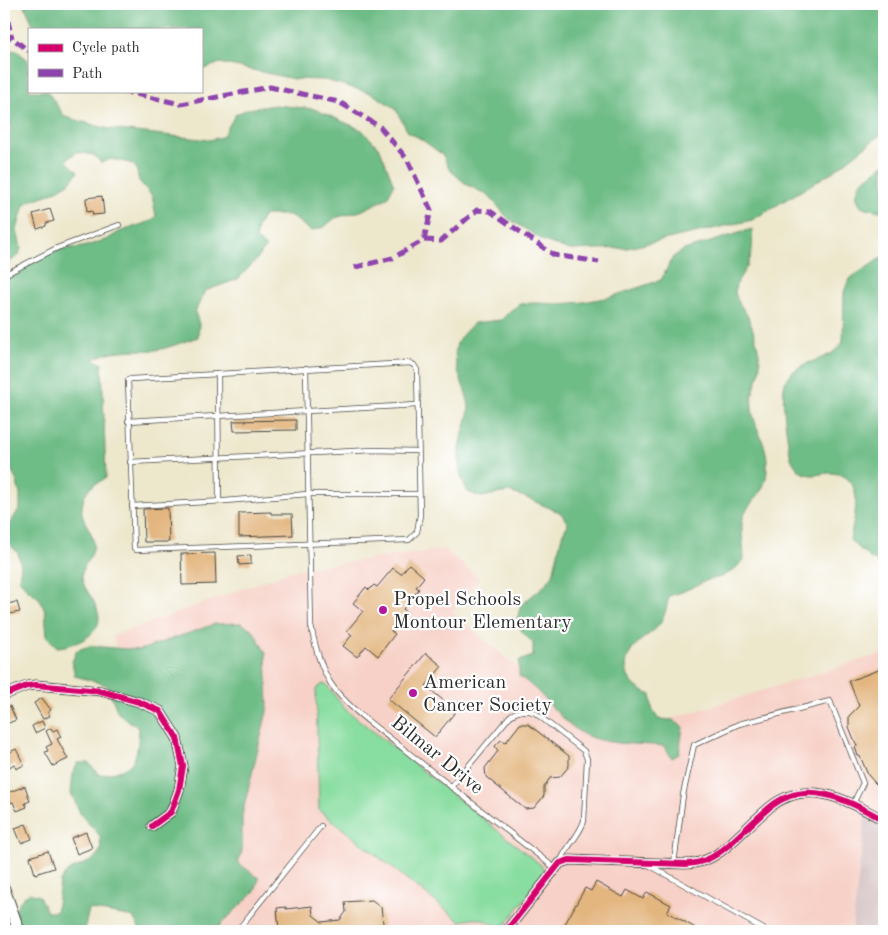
<svg xmlns="http://www.w3.org/2000/svg" width="888" height="935" viewBox="0 0 888 935" font-family="'Old Standard TT',serif">
<style>
.built{fill:#f7d1c7}
.industrial{fill:#d2bfc0}
.green{fill:#88dda0;stroke:#5a8466}
.forest{fill:#6ebc86;stroke:#4c7458}
.building{fill:#e3b57f}
.lines{fill:none;stroke-linecap:round;stroke-linejoin:round}
.lane-casing{stroke:#484743;stroke-width:6}
.street-casing{stroke:#484743;stroke-width:11}
.secondary-casing{stroke:#484743;stroke-width:13}
.lane{stroke:#fff;stroke-width:4.5}
.street{stroke:#fff;stroke-width:9}
.secondary{stroke:#fff;stroke-width:11}
.quiet{stroke:#8e44ad;stroke-width:5;stroke-dasharray:10 5;stroke-linecap:butt}
.cycleway-casing{stroke:#fff;stroke-width:9}
.cycleway{stroke:#d6006c;stroke-width:6}
.poi-dot{fill:#b5179e;stroke:#fff;stroke-width:2}
.labels{text-anchor:middle;stroke-width:4.5;stroke-linejoin:round;paint-order:stroke}
.poi-label{font-size:20px;fill:#2b2b2b;stroke:#fff;text-anchor:start}
.street-label{font-size:20px;fill:#2b2b2b;stroke:#fff}
</style>
<rect width="100%" height="100%" fill="#fff"/>
<filter id="ink" filterUnits="userSpaceOnUse"><feTurbulence type="fractalNoise" baseFrequency=".02" numOctaves="2"/><feDisplacementMap in="SourceGraphic" scale="10" xChannelSelector="R" yChannelSelector="G"/><feConvolveMatrix kernelMatrix="1 2 1 2 8 2 1 2 1" color-interpolation-filters="sRGB"/></filter>
<filter id="wash" filterUnits="userSpaceOnUse"><feTurbulence type="fractalNoise" baseFrequency=".0096" numOctaves="4" result="noise"/><feDisplacementMap in="SourceGraphic" scale="20" xChannelSelector="R" yChannelSelector="G"/><feGaussianBlur stdDeviation="1.12" result="paint"/><feColorMatrix in="noise" values="0 0 0 0 0 0 0 0 0 0 0 0 0 0 0 0 0 1.4 0 .05"/><feComposite in="paint" operator="in"/></filter>
<g filter="url(#wash)">
<rect width="100%" height="100%" fill="#ede7cc"/>
<polygon class="built" points="445,549 479,579 452,612 602,740 884,653 884,820 866,811 852,931 197,931 113,636 297,569"/>
<polygon class="industrial" points="866,811 884,820 884,931 852,931"/>
<path class="green" d="M323 684 327 685 344 708 541 865 544 871 542 877 506 924C495 929 491 922 482 919 475 918 467 920 460 921L319 810 316 689Z"/>
<g class="forest">
<polygon points="24,4 884,4 884,132 834,171 752,220 627,248 570,250 544,241 508,218 489,196 466,184 449,169 443,155 421,139 408,132 395,108 371,93 325,80 294,79 220,63 201,70 201,29 35,29"/>
<path d="M4 49 17 51 28 60 29 91H47L65 117 109 129 209 140 222 137 236 114 248 109 275 105 314 109 362 130 380 149 394 185 387 198 361 211 335 218 324 227 311 231 290 215H264L257 227 256 239 266 247 257 259 238 279 205 291 195 312 199 324 198 337C185 341 169 348 156 350 136 351 112 348 94 359L102 364 106 478C101 481 94 484 90 488 84 493 81 506 82 514 85 527 96 534 93 550 91 559 80 568 82 578 84 590 93 597 97 609 107 633 76 646 57 647L47 637 45 610 39 598 28 590 19 579 21 566 18 553 9 544 5 531 20 508V495L17 482 4 454V345L8 344 4 323V277L58 249 83 247 108 239 119 232 151 221 156 216 152 196 139 181 136 167 130 163 110 159 101 163 94 155 77 152 66 160 78 172 69 183 50 194 30 201 24 205 17 230 21 248 19 255 8 263 4 264V141L11 131 7 111 4 110Z"/>
<polygon points="884,164 884,212 861,207 856,196 860,183"/>
<path d="M752 229C753 242 753 254 747 266 743 274 736 281 735 290 735 300 744 309 748 317 753 329 757 341 759 354 764 378 749 389 752 409 754 427 766 442 767 460 768 475 765 488 755 499 750 505 745 510 743 518 740 526 744 549 744 559L734 570 721 577 708 580 682 592 669 596C667 606 665 616 659 625 653 633 643 637 636 645 617 666 627 686 651 695L652 708 658 719 673 720 683 727 679 754 672 758 664 746C638 743 600 746 578 731 555 715 542 691 519 676V661L533 656V643L522 632 517 619 521 605 544 586 553 575 562 535 568 524 561 513 522 496 508 492 481 497 468 492C454 469 459 451 465 426 467 420 469 413 469 407 467 387 450 366 457 344 460 336 468 329 474 323L501 320 510 311 520 304 534 303 559 304 584 302 610 297 661 280 673 257 684 250Z"/>
<path d="M884 256V564L871 559 850 540C854 517 867 477 833 473 822 472 815 478 803 473 798 471 793 463 791 458 788 445 780 394 785 383 792 364 817 362 832 353 836 350 840 346 843 342L844 292 849 279Z"/>
<path d="M241 623 253 630 266 653 268 707 242 815V851L238 863 259 878 255 891 214 931H141L133 917 89 909 84 931H20C14 912 12 906 29 893L39 896 47 912H56L60 881 68 871 93 860 101 850 100 836 81 815 71 793 73 773 78 763H89L99 775C136 770 137 762 139 728L118 713 107 685 75 676 72 662 77 650 90 646 140 650 215 624Z"/>
</g>
<g id="blocks">
<g class="building">
<polygon points="102,196 104,214 93,215 92,211 87,212 86,198"/>
<polygon points="50,209 54,221 46,223 46,226 37,229 33,214"/>
<polygon points="296,420 296,430 234,431 233,421"/>
<polygon points="168,508 169,542 144,542 143,509"/>
<polygon points="271,512 271,514 292,514 293,535 239,537 239,513"/>
<polygon points="215,553 216,584 182,585 181,554"/>
<polygon points="251,555 251,564 239,565 238,556"/>
<polygon points="409,564 424,577 416,587 419,589 403,609 407,612 391,631 395,634 378,656 366,646 357,657 343,646 352,635 347,631 363,611 353,603 366,587 369,590 374,585 377,587 393,568 401,574"/>
<polygon points="17,602 20,612 9,614 7,604"/>
<polygon points="426,653 442,666 426,686 456,711 435,737 388,699"/>
<polygon points="884,668 884,784 876,784 868,775 860,756 858,756 855,747 857,746 849,727 849,716 859,706 849,681"/>
<polygon points="42,698 51,710 48,712 50,716 43,719 34,703"/>
<polygon points="10,706 16,720 4,725 4,709"/>
<polygon points="42,721 45,728 35,733 32,726"/>
<polygon points="520,724 528,724 569,756 569,766 560,777 550,778 544,787 544,796 534,808 525,809 486,777 485,768 498,751 495,746 501,740 506,742"/>
<polygon points="51,728 53,731 57,729 61,737 57,739 68,759 53,766 45,752 48,751 46,747 52,744 46,731"/>
<polygon points="16,749 24,765 16,769 14,764 8,768 4,760 4,755"/>
<polygon points="25,786 30,801 25,803 27,807 17,811 13,802 11,803 7,793"/>
<polygon points="26,824 32,839 21,843 15,828"/>
<polygon points="86,832 92,848 77,854 71,838"/>
<polygon points="48,851 54,868 35,874 30,857"/>
<polygon points="596,882 623,897 627,890 643,899 647,892 671,905 667,912 701,931 561,931 585,888 591,891"/>
<polygon points="372,900 381,907 384,931 279,931 277,908 286,907 286,909 312,906 313,915 322,922 340,920 346,912 345,902"/>
</g>
</g>
</g>
<g filter="url(#ink)">
<use href="#blocks" fill-opacity="0" stroke="#484743" stroke-width="1"/>
<g class="lines">
<g class="lane-casing">
<g id="lane">
<polyline points="4,275 57,248 119,225"/>
<polygon points="410,363 414,365 417,370 420,515 417,532 409,540 136,550 134,548 128,380 131,379"/>
<path d="M306 368 311 626C315 646 320 667 331 684 347 708 383 732 405 750 455 790 505 829 556 869"/>
<polyline points="218,374 219,501"/>
<polyline points="128,421 417,405"/>
<polyline points="130,462 374,450 418,451"/>
<polyline points="132,506 225,501 308,494 419,494"/>
<path d="M451 787 510 716C518 710 524 710 534 712L584 751 587 759 584 821C579 837 565 847 560 863"/>
<polyline points="674,863 683,795 694,745 739,724 830,701 863,783 853,804"/>
<polyline points="647,864 767,931"/>
<polyline points="237,931 321,826"/>
</g>
</g>
<g class="street-casing">
<g id="street">
<polyline points="4,695 27,686 36,685 101,691 139,702 160,711 177,738 183,766 179,790 171,812 152,826"/>
<path d="M506 931 560 863 569 860 686 864C706 863 718 855 733 841 745 830 757 818 770 807 808 777 848 801 884 820"/>
</g>
</g>
<g class="secondary-casing">
<polyline id="secondary" points="4,889 19,931"/>
</g>
<use href="#lane" class="lane"/>
<use href="#street" class="street"/>
<use href="#secondary" class="secondary"/>
<g class="quiet">
<polyline points="4,5 12,38"/>
<polyline points="4,32 29,51"/>
<polyline points="121,91 181,104 270,87 339,102 380,127 407,159 431,210 424,240 393,258 352,268"/>
<polyline points="424,240 441,241 477,210 490,211 554,255 599,262"/>
</g>
<g class="cycleway-casing">
<g id="cycleway">
<polyline points="4,695 27,686 36,685 101,691 139,702 160,711 177,738 183,766 179,790 171,812 152,826"/>
<path d="M506 931 560 863 569 860 686 864C706 863 718 855 733 841 745 830 757 818 770 807 808 777 848 801 884 820"/>
</g>
</g>
<use href="#cycleway" class="cycleway"/>
</g>
</g>
<g class="poi-dot">
<circle cx="383" cy="610" r="5"/>
<circle cx="413" cy="693" r="5"/>
</g>
<g class="labels">
<g class="poi-label">
<text x="393" y="605">Propel Schools<tspan x="393" dy="23">Montour Elementary</tspan></text>
<text x="423" y="688">American<tspan x="423" dy="23">Cancer Society</tspan></text>
</g>
<g class="street-label">
<text transform="translate(438 754) rotate(39)" y="7">Bilmar Drive</text>
</g>
</g>
<rect width="888" height="935" fill="none" stroke="#fff" stroke-width="20"/>
<rect x="28" y="28" width="175" height="65" fill="#ffffff" stroke="#aaaaaa"/>
<rect x="38" y="44" width="25" height="8" fill="#d6006c" stroke="#aaaaaa"/>
<text x="72" y="52" font-size="15" fill="#2b2b2b">Cycle path</text>
<rect x="38" y="69" width="25" height="8" fill="#8e44ad" stroke="#aaaaaa"/>
<text x="72" y="78" font-size="15" fill="#2b2b2b">Path</text>
</svg>
